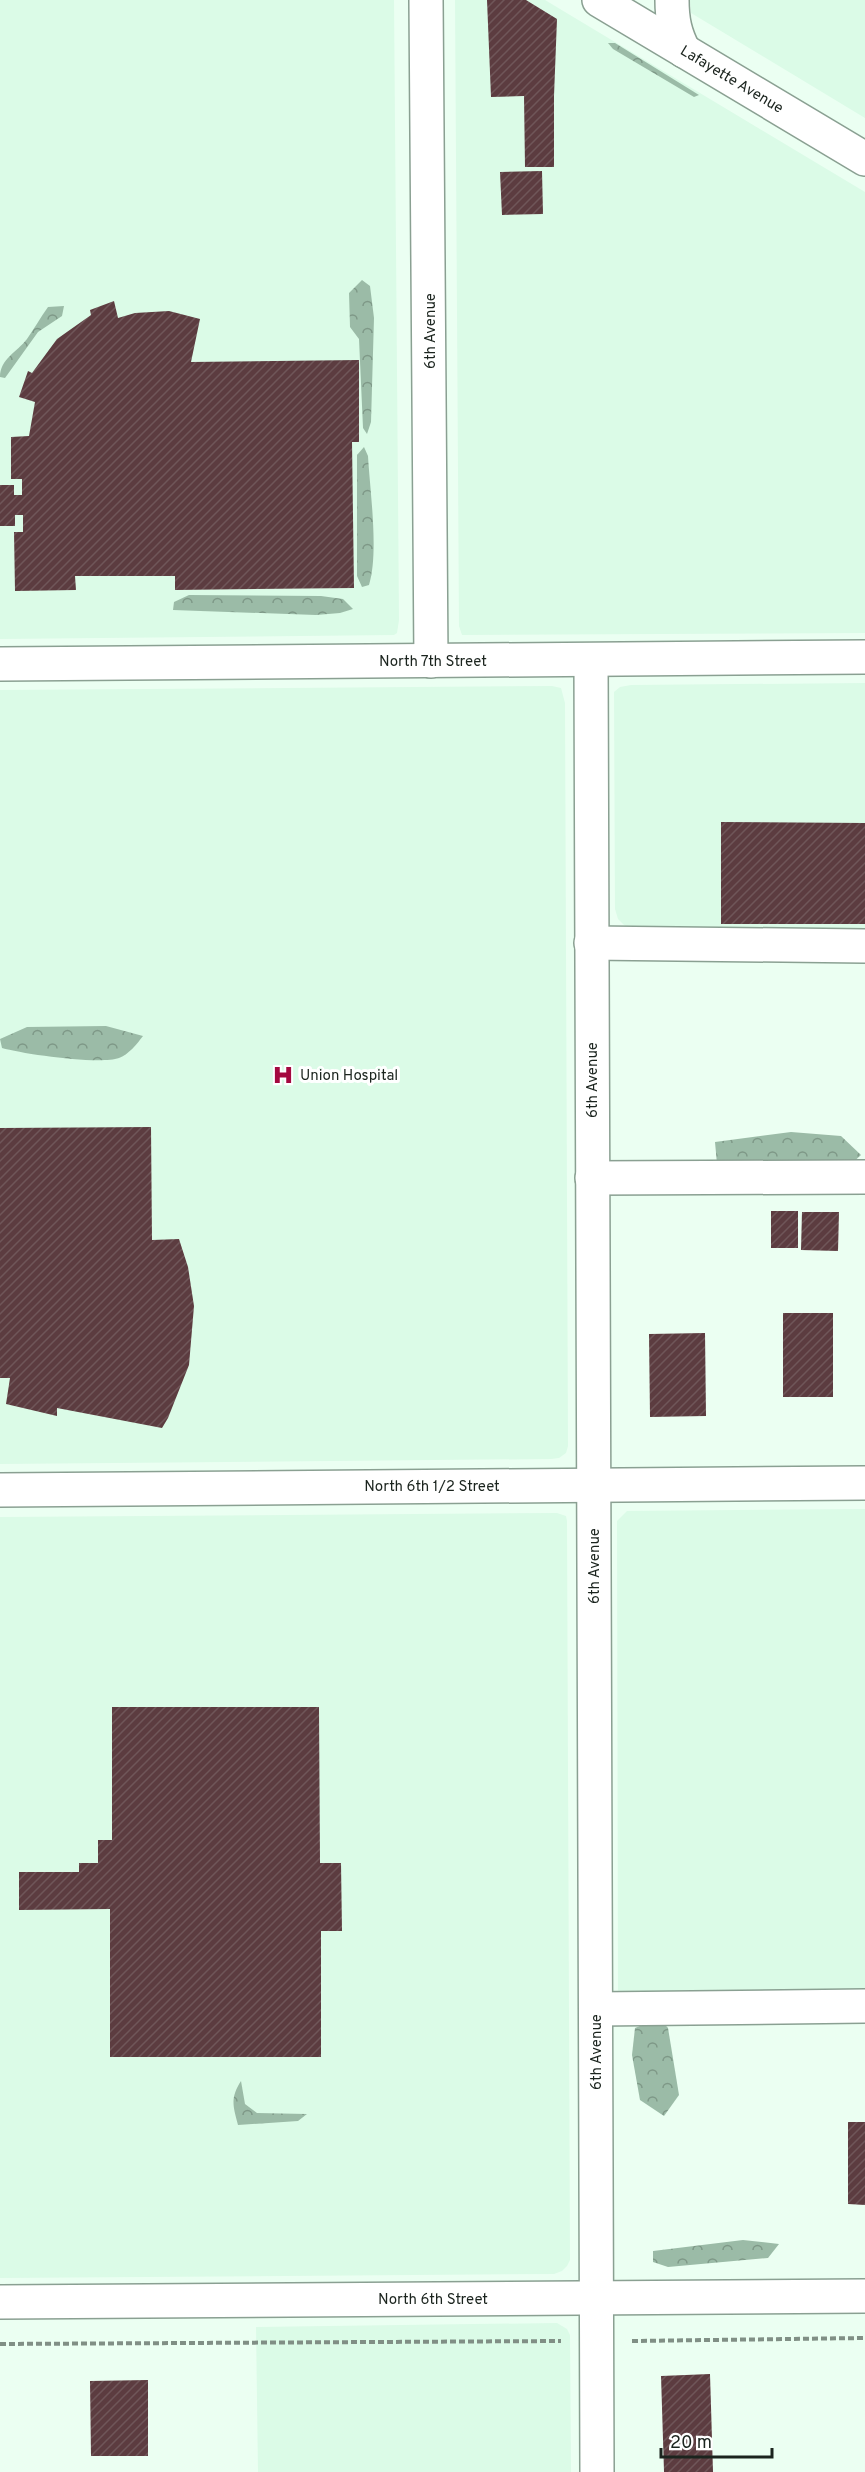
<svg xmlns="http://www.w3.org/2000/svg" width="865" height="2472" viewBox="0 0 865 2472" font-family="Overpass,sans-serif">
<style>
.built{fill:#dbfbe7}
.forest{fill:url(#forest-crowns)}
.building{fill:url(#building-hatch)}
.lines{fill:none;stroke-linecap:round;stroke-linejoin:round}
.minor-casing{stroke:#8aa092;stroke-width:36}
.path{stroke:#808f85;stroke-width:4;stroke-dasharray:6 3;stroke-linecap:butt}
.minor{stroke:#fff;stroke-width:33}
.labels{text-anchor:middle;stroke-width:6;stroke-linejoin:round;paint-order:stroke}
.street-label{font-size:15px;fill:#1b241e;stroke:#fff}
.poi-label{font-size:15px;fill:#1b241e;stroke:#fff;text-anchor:start}
</style>
<defs>
<pattern id="forest-crowns" width="20" height="18" patternUnits="userSpaceOnUse" patternTransform="scale(1.5)"><rect width="20" height="18" fill="#9bbba7"/><path d="M2 6a3 3 0 1 1 6 0M12 15a3 3 0 1 1 6 0" fill="none" stroke="#7e9887"/></pattern>
<pattern id="building-hatch" width="6" height="6" patternUnits="userSpaceOnUse" patternTransform="scale(1.5)"><rect width="6" height="6" fill="#5c3c40"/><path d="M-1 1l2-2M0 6l6-6M5 7l2-2" fill="none" stroke="#6f5659"/></pattern>
</defs>
<rect width="100%" height="100%" fill="#ebfff2"/>
<g class="built">
<polygon points="0,0 394,0 399,620 397,633 394,635 0,639"/>
<polygon points="455,0 545,0 865,192 865,633 462,635 459,626"/>
<polygon points="690,0 865,0 865,118 691,13"/>
<polygon points="865,683 865,937 630,928 624,925 618,919 615,909 614,692 620,687 631,685"/>
<polygon points="552,686 561,688 565,703 568,1446 566,1453 559,1458 551,1459 0,1464 0,690"/>
<polygon points="865,1509 865,1997 620,1995 618,1990 617,1521 627,1511"/>
<polygon points="557,1513 566,1516 567,1521 570,2260 567,2266 562,2271 554,2274 0,2278 0,1517"/>
<polygon points="557,2323 567,2329 570,2335 571,2472 258,2472 256,2327"/>
</g>
<g class="forest">
<polygon points="608,43 615,43 699,95 694,97 613,49"/>
<polygon points="362,280 370,286 374,318 371,422 367,434 363,428 359,339 350,327 349,293"/>
<path d="M64 306 62 316 38 332 5 378 0 377C0 359 17 352 27 339 34 329 40 318 48 307Z"/>
<path d="M364 447 368 456C370 491 379 553 369 585L362 587 357 576V455Z"/>
<polygon points="189,595 321,596 343,599 353,609 340,613 316,615 173,610 174,602"/>
<path d="M106 1026 143 1036C137 1044 128 1055 119 1058 99 1065 23 1054 2 1048L0 1039 27 1027Z"/>
<polygon points="791,1132 841,1136 861,1155 848,1167 717,1164 715,1142"/>
<polygon points="659,2018 668,2028 679,2095 664,2116 640,2100 632,2055 635,2028"/>
<path d="M241 2081 245 2104 257 2113 307 2114 298 2121 238 2125C233 2106 230 2098 241 2081Z"/>
<polygon points="743,2240 779,2244 768,2258 668,2267 653,2262 653,2251"/>
</g>
<g class="building">
<polygon points="487,0 526,0 557,19 554,96 554,167 525,167 524,96 491,97"/>
<polygon points="542,171 543,214 502,215 500,172"/>
<polygon points="114,301 118,318 135,313 169,311 200,319 191,362 359,360 359,442 352,442 354,588 175,590 175,576 75,576 76,590 15,591 14,532 23,532 23,515 15,515 15,526 0,526 0,485 14,485 14,495 22,495 22,479 11,479 11,437 29,436 35,402 19,397 28,371 32,373 57,339 91,315 90,310"/>
<polygon points="721,822 865,823 865,924 721,924"/>
<polygon points="151,1127 152,1240 179,1239 188,1267 194,1306 189,1365 168,1418 162,1428 57,1408 57,1416 6,1404 10,1378 0,1378 0,1128"/>
<rect x="771" y="1211" width="27" height="37"/>
<polygon points="802,1212 839,1212 838,1251 801,1250"/>
<rect x="783" y="1313" width="50" height="84"/>
<polygon points="705,1333 706,1416 650,1417 649,1334"/>
<polygon points="112,1707 319,1707 320,1863 341,1863 342,1931 321,1931 321,2057 110,2057 110,1909 19,1910 19,1872 79,1872 79,1863 98,1863 98,1840 112,1840"/>
<polygon points="848,2122 865,2122 865,2205 848,2204"/>
<polygon points="710,2374 713,2472 664,2472 661,2376"/>
<polygon points="148,2380 148,2456 91,2456 90,2381"/>
</g>
<g class="lines">
<g class="minor-casing">
<g id="minor">
<polyline points="426,0 431,661"/>
<polyline points="599,0 865,159"/>
<path d="M672 0C672 20 675 34 684 51"/>
<polyline points="591,660 597,2472"/>
<polyline points="0,664 865,657"/>
<polyline points="591,943 865,946"/>
<polyline points="592,1178 865,1177"/>
<polyline points="0,1490 865,1483"/>
<polyline points="596,2009 865,2006"/>
<polyline points="0,2302 865,2296"/>
</g>
</g>
<g class="path">
<polyline points="632,2341 865,2338"/>
<polyline points="0,2344 561,2341"/>
</g>
<use href="#minor" class="minor"/>
</g>
<defs>
<g id="hospital-bare" transform="scale(1.62)"><path d="M-5-5h3v3.5h4V-5h3V5h-3V1.5h-4V5h-3Z" fill="#a40940" stroke="#fff" stroke-width="2.5" paint-order="stroke"/></g>
</defs>
<g fill-rule="evenodd">
<use href="#hospital-bare" x="283" y="1075"/>
</g>
<g class="labels">
<g class="street-label">
<text transform="translate(732 79) rotate(31)" y="5">Lafayette Avenue</text>
<text transform="translate(430 331) rotate(-90)" y="5">6th Avenue</text>
<text x="433" y="666">North 7th Street</text>
<text transform="translate(592 1080) rotate(-90)" y="5">6th Avenue</text>
<text x="432" y="1491">North 6th 1/2 Street</text>
<text transform="translate(594 1566) rotate(-90)" y="5">6th Avenue</text>
<text transform="translate(596 2052) rotate(-90)" y="5">6th Avenue</text>
<text x="433" y="2304">North 6th Street</text>
</g>
<g class="poi-label">
<text x="300" y="1080">Union Hospital</text>
</g>
</g>
<path d="M661 2448v9h111v-9" fill="none" stroke="#1b241e" stroke-width="3"/>
<text x="670" y="2448" font-size="18" fill="#1b241e" stroke="#ffffff" stroke-width="4.5" paint-order="stroke">20 m</text>
</svg>
